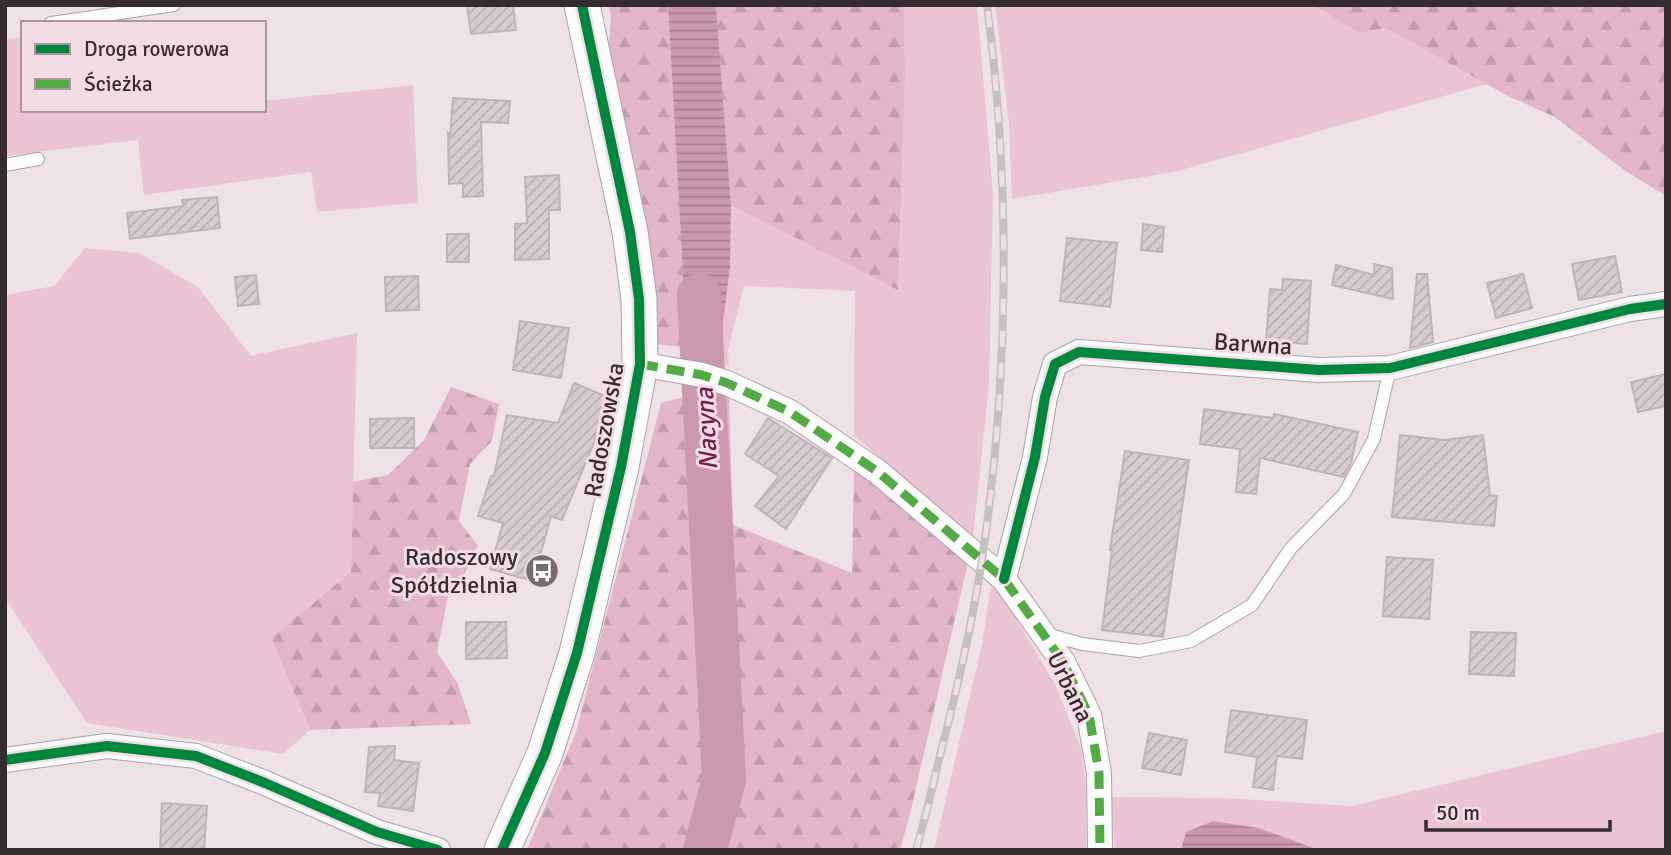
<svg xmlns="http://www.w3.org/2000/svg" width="1671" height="855" viewBox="0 0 1671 855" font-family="Signika,sans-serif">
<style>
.grass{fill:#eac4d5}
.forest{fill:url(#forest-firs)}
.water{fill:url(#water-rules)}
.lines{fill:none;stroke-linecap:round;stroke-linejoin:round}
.river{stroke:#cc98b0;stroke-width:44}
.building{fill:url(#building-hatch);stroke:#beb4b8;stroke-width:2}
.lane-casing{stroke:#aba2a6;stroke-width:14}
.street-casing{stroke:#aba2a6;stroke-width:26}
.secondary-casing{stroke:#aba2a6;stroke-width:37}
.lane{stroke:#fcfbfb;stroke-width:12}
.street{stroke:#fcfbfb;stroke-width:24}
.secondary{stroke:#fcfbfb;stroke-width:35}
.rail-casing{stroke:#c3c0c2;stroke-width:8}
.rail{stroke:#f4dce6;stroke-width:5;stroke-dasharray:16;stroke-linecap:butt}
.quiet{stroke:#54ab45;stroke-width:9;stroke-dasharray:18 9;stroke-linecap:butt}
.cycleway-casing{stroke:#f4dce6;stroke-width:15}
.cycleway{stroke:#00873e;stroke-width:10}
.labels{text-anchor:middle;stroke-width:6;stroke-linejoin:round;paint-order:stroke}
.street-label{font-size:24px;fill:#352c30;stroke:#f4dce6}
.poi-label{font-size:24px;fill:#352c30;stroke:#f4dce6;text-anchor:end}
.water-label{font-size:26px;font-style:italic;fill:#74204f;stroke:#f4dce6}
</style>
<defs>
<pattern id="forest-firs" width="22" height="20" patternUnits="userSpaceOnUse" patternTransform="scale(1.75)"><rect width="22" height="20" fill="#e2b5ca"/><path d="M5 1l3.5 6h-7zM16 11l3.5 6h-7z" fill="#c29cae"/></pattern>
<pattern id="water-rules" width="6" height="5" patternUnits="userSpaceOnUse" patternTransform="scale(1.75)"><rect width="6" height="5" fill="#cc98b0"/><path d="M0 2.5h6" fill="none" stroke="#a67c90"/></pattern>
<pattern id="building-hatch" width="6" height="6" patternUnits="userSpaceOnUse" patternTransform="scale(1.75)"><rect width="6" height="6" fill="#d6cbd0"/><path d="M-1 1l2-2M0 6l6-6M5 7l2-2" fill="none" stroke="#b8aeb3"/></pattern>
</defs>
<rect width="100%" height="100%" fill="#eee2e7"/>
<g class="grass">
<polygon points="904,5 977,5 993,194 989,385 973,536 854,436 855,291 744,286 728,350 729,367 718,358 730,269 731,205 898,289 905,76"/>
<polygon points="995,5 1315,5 1358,33 1386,28 1487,84 1174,172 1012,199 1009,123"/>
<polygon points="23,37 23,110 264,110 264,101 413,85 418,203 317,212 311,172 144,195 138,140 5,156 5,39"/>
<polygon points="85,248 139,253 198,287 251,356 357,333 351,572 271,638 310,730 283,754 87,723 5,598 5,295 54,286"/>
<polygon points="992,578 1055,684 1081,748 1086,790 1086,850 934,850 982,644"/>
<polygon points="1666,731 1666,850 1115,850 1111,797 1226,798 1352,806"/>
</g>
<g class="forest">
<polygon points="609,5 668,5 687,348 657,344 608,57 611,17"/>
<polygon points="716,5 904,5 905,76 898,290 731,205"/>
<polygon points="1315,5 1666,5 1666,196 1624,170 1555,117 1508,96 1386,28 1358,33"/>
<polygon points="451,387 499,404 492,441 470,464 459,521 478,546 459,585 449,591 437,652 458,684 471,724 310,730 271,638 351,572 353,482 388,475 424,440"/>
<polygon points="696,394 715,777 696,850 527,850 576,732 661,403"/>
<polygon points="729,395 733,525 852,573 854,469 968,562 909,818 900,850 713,850 731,782 710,397"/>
</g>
<g class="water">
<polygon points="668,5 716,5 731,205 730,269 718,358 687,348"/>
<polygon points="1213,821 1258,828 1319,850 1181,850 1186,832"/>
</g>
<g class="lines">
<polyline class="river" points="699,295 724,779 705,850"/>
</g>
<g class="building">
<polygon points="467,5 513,5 516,30 471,34"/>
<polygon points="453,98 510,101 508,123 481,122 483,196 463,197 463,183 449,184 448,133 450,135"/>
<polygon points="559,175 560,210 549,210 549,259 515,260 515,224 527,223 525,177"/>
<polygon points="217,197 220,228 130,239 127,213 183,206 182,200"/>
<polygon points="1143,224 1164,227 1162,252 1141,250"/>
<rect x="447" y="234" width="22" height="28"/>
<polygon points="1067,238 1117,243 1110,307 1060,301"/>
<polygon points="1615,256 1622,292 1579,300 1572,264"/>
<polygon points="1374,264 1392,268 1393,299 1332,285 1336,265 1374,275"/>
<polygon points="1417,274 1427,274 1433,342 1410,348"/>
<polygon points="1523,274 1532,308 1496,318 1487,283"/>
<polygon points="256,275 259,304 238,306 235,277"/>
<polygon points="418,276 419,310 386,311 385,277"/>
<polygon points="1283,279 1311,281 1307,344 1266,341 1270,289 1282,290"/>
<polygon points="520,321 569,328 561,378 513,370"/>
<polygon points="1666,374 1666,406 1638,412 1631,382"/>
<polygon points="574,383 612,399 562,520 551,516 533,581 490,569 503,523 478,516 491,476 494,476 507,415 558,423"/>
<polygon points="1204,409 1273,418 1274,414 1358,432 1351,463 1344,477 1260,458 1256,494 1236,492 1240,449 1200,444"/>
<polygon points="414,418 414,448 370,448 370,419"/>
<polygon points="768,418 832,458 786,529 755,506 779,476 745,454"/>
<polygon points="1400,435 1444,440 1483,435 1490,495 1497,496 1494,526 1392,517"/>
<polygon points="1125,451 1189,460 1163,637 1102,630 1112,550 1110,550"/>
<polygon points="1387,557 1433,560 1429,619 1383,616"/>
<polygon points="466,622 506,622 507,658 466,659"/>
<polygon points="1471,632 1516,633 1514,676 1469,674"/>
<polygon points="1231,710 1307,720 1302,759 1277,756 1273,790 1253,787 1257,757 1225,752"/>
<polygon points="1149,733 1187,740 1181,775 1142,768"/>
<polygon points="395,746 394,760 419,763 413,811 378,806 380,793 365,792 369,747"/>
<polygon points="162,803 207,806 204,850 160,850"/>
</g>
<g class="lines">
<g class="lane-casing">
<g id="lane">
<polyline points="51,23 174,5"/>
<polyline points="5,165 38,159"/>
<polyline points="1047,634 1082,644 1139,651 1191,641 1252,605 1291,548 1344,494 1374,439 1390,368"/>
</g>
</g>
<g class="street-casing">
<g id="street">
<polyline points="640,364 702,375 727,383 790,412 878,472 1004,579 1063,662 1089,715 1099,773 1100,850"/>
<polyline points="1004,579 1035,457 1045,397 1055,364 1079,352 1319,370 1390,368 1630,309 1666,304"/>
<polyline points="5,760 107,746 196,756 265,783 377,832 438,850"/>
</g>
</g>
<g class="secondary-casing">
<polyline id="secondary" points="502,850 545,753 577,653 621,467 640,364 639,299 630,232 582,5"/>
</g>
<use href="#lane" class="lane"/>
<use href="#street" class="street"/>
<use href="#secondary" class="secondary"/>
<g class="rail-casing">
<path id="rail" d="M916 850C926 816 934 781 942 747 958 686 972 623 982 560 1009 378 1011 188 987 5"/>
</g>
<use href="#rail" class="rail"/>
<polyline class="quiet" points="640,364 702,375 727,383 790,412 878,472 1004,579 1063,662 1089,715 1099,773 1100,850"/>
<g class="cycleway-casing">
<g id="cycleway">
<polyline points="1004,579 1035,457 1045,397 1055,364 1079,352 1319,370 1390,368 1630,309 1666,304"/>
<polyline points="5,760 107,746 196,756 265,783 377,832 438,850"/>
<polyline points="502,850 545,753 577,653 621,467 640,364 639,299 630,232 582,5"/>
</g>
</g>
<use href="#cycleway" class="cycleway"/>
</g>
<defs>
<g id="bus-disc" transform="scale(1.75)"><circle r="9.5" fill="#766c70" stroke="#f4dce6"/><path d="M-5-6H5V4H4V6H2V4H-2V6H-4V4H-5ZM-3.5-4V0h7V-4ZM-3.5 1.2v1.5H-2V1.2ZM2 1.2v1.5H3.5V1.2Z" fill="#fff"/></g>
</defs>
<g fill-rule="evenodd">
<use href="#bus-disc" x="542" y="571"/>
</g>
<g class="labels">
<g class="street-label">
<text transform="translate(1253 344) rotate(4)" y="8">Barwna</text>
<text transform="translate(604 430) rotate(-80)" y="8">Radoszowska</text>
<text transform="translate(1070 687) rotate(64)" y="8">Urbana</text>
</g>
<g class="poi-label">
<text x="518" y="565">Radoszowy<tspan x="518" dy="28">Spółdzielnia</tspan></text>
</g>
<g class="water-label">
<text transform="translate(706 429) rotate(-93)" y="9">Nacyna</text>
</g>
</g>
<rect width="1671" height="855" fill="none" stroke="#352c30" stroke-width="14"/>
<rect x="21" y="21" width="245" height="91" fill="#f4dce6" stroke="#a8969d" stroke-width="2"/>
<rect x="35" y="44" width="35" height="10" fill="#00873e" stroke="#a8969d" stroke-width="2"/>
<text x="84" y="56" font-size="21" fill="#352c30">Droga rowerowa</text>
<rect x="35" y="79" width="35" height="10" fill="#54ab45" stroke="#a8969d" stroke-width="2"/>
<text x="84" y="91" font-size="21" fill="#352c30">Ścieżka</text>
<path d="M1426 820v10h184v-10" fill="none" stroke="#352c30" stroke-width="3.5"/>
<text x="1436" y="820" font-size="21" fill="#352c30" stroke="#f4dce6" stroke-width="5" paint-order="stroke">50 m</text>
</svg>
